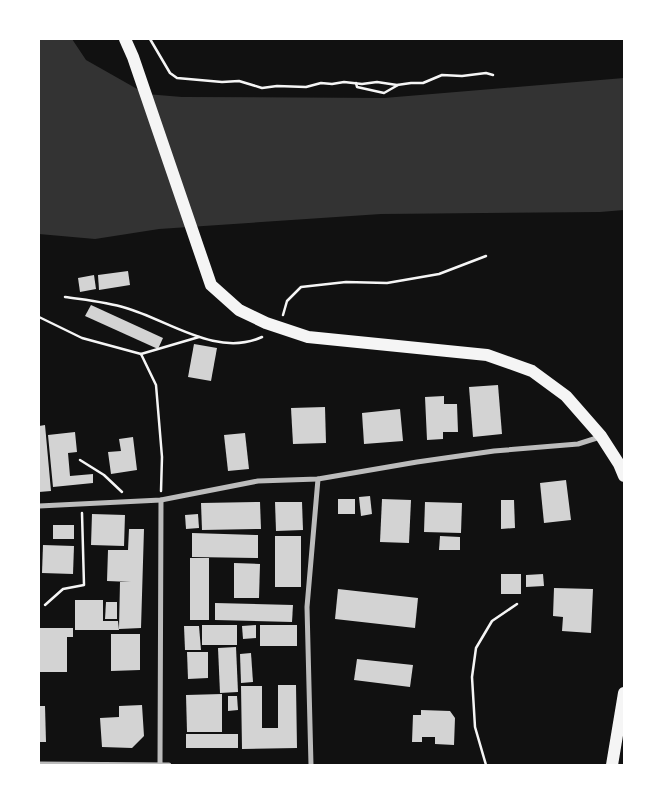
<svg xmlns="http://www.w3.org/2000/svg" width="663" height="804" viewBox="0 0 663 804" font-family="Merriweather,serif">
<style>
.water{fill:#333}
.building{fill:#d3d3d3}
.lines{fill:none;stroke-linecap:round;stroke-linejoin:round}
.path{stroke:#f5f5f5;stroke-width:2.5}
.minor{stroke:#bcbcbc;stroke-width:5}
.primary{stroke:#f5f5f5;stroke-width:12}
</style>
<rect width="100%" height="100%" fill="#111"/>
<polygon class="water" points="39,39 72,39 86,60 146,94 182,97 384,98 624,78 624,210 600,212 381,214 159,229 95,239 39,234"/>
<g class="building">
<polygon points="128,271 130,285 99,290 98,275"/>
<polygon points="94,275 96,289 80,292 78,278"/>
<polygon points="91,305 163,338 158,349 85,316"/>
<polygon points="194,344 217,348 211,381 188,377"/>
<polygon points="498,385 502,434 473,437 469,387"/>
<polygon points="444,396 444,404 457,404 458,432 443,432 443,439 427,440 425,397"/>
<polygon points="325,407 326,443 293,444 291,408"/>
<polygon points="400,409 403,441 364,444 362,413"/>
<polygon points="45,425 51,491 39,492 39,426"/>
<polygon points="75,432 77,452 68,453 70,476 93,474 93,483 53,487 48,435"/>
<polygon points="245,433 249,469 228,471 224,435"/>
<polygon points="133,437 137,470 111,474 108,452 121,451 119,439"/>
<polygon points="566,480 571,520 544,523 540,483"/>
<polygon points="370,496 372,514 361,516 359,497"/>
<rect x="338" y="499" width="17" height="15"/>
<polygon points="382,499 411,500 409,543 380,542"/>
<polygon points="501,500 514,500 515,528 501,529"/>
<polygon points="260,502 261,529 202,530 201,503"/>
<polygon points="275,502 302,502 303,530 276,531"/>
<polygon points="425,502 462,503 461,533 424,532"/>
<polygon points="92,514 125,515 124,546 91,545"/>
<polygon points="198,514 199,528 186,529 185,515"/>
<rect x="53" y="525" width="21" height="14"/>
<polygon points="129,529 144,529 141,628 119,629 120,582 131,582 107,581 108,550 128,550"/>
<polygon points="192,533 258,535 258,558 192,557"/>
<rect x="275" y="536" width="26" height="51"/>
<polygon points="440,536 460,537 460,550 439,550"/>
<polygon points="43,545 74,546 73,574 42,573"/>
<rect x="190" y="558" width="19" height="62"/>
<polygon points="234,563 260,564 259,598 234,598"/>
<rect x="501" y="574" width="20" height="20"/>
<polygon points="543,574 544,586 526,587 526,575"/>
<polygon points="554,588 593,589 591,633 562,631 563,617 553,616"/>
<polygon points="338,589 418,598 415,628 335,619"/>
<polygon points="75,600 103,600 103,621 118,621 119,630 75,630"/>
<polygon points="106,602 117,602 117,619 105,619"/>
<polygon points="215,603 293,605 292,622 215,620"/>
<rect x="202" y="625" width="35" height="20"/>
<polygon points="256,625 256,638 243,639 242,626"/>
<rect x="260" y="625" width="37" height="21"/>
<polygon points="184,626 199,626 201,650 185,650"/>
<polygon points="39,628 73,628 73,637 67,637 67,672 39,672"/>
<polygon points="111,634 140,634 140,670 111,671"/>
<polygon points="236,647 238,692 220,693 218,648"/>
<polygon points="187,652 208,652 208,678 188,679"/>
<polygon points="251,653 253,682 241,683 240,654"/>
<polygon points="357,659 413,665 410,687 354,680"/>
<polygon points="278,685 296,685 297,748 242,749 241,686 262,686 262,728 278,728"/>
<polygon points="222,694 222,732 187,732 186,695"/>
<polygon points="228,696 237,696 238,710 228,711"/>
<polygon points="142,705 144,736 132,748 102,747 100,718 119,717 119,706"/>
<polygon points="39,706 45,706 46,742 39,742"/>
<polygon points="421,710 450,711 455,718 454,745 435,744 435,737 422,737 422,742 412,742 413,715 421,715"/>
<rect x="186" y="734" width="52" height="14"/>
</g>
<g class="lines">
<g class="path">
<polyline points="150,39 170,73 177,78 222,82 239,81 262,88 277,86 306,87 321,83 332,84 344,82 362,84 377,82 397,85 411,83 423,83 442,75 462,76 486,73 493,75"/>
<polyline points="356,83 357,87 384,93 398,85"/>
<path d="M65 297C85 300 106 302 126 308 168 320 217 358 262 337"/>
<polyline points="283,315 287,301 301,287 346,282 387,283 439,274 486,256"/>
<polyline points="39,317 82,338 141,354 199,337"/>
<polyline points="141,354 156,385 162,457 161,491"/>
<polyline points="80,460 104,475 122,492"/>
<polyline points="45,605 63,589 84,585 82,513"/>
<polyline points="486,765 475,727 472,677 476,648 492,621 517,604"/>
</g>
<g class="minor">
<polyline points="39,506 161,500 258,481 318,479 417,462 494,451 578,444 600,437"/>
<polyline points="39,764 169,765"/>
<polyline points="160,765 161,500"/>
<polyline points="311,765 307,607 318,479"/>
</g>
<g class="primary">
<polyline points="125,39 133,57 211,285 239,310 266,323 308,337 487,355 532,371 566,396 601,436 619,464 624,476"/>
<polyline points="612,765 624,693"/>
</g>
</g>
<rect width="663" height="804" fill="none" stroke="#ffffff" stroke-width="80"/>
</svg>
